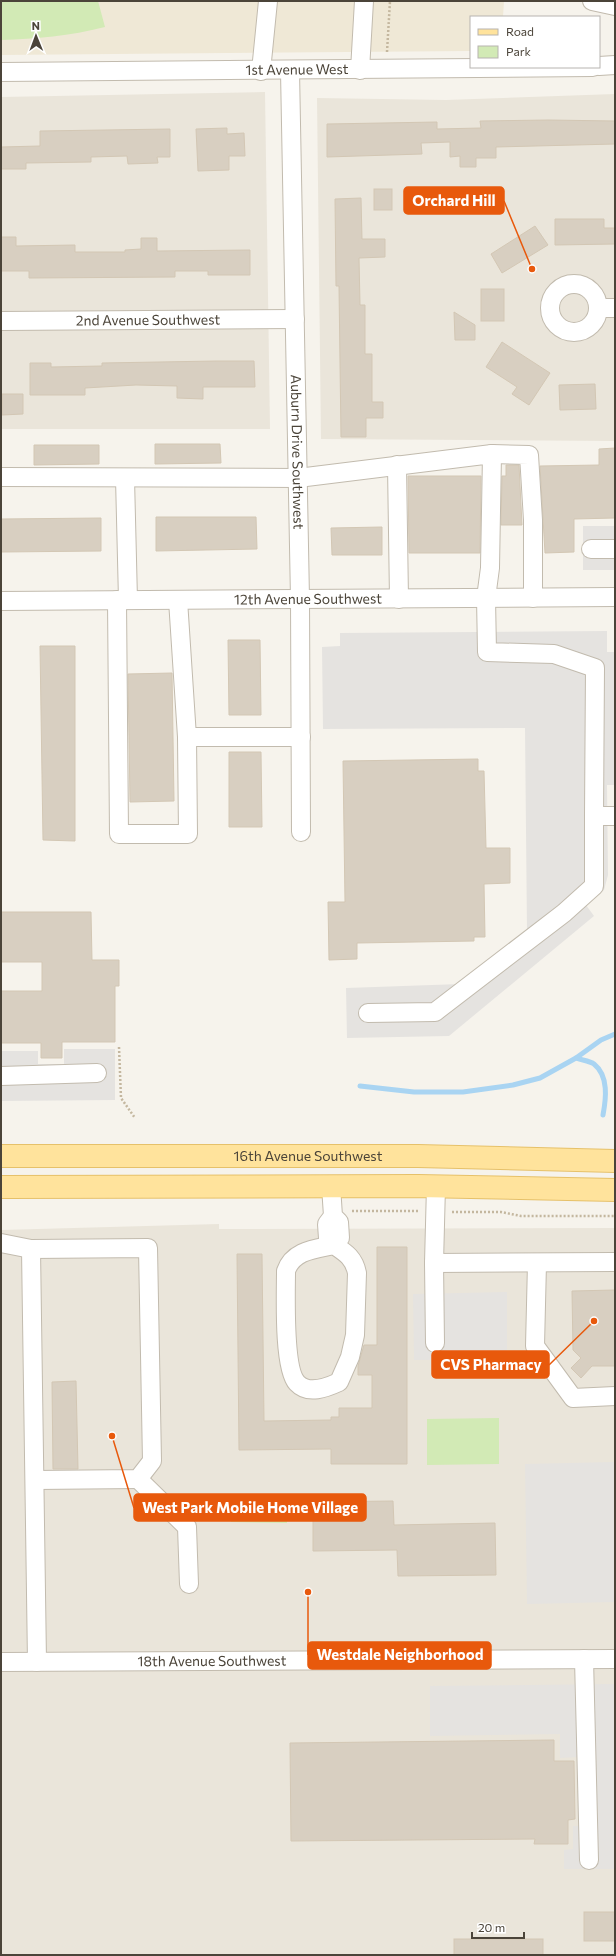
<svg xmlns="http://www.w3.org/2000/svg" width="616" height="1956" viewBox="0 0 616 1956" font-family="Commissioner,sans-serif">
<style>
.residential{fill:#eae5da}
.education{fill:#efe8d6}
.green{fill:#d2eab5}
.parking{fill:#e5e3e0}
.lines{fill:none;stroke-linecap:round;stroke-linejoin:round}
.stream{stroke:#a9d4f2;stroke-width:5}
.building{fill:#d8cfc1;stroke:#d3c7b4}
.minor-casing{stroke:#c2bbae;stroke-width:20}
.major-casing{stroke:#e6c16a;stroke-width:24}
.path{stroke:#c4b79f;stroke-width:2.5;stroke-dasharray:2 2;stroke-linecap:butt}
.minor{stroke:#fff;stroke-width:18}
.major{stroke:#ffe39c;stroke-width:22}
.labels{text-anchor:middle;stroke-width:3;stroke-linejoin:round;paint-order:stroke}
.street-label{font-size:14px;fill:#4b4439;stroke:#fff}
.leader{fill:none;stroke:#e8590c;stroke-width:1.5}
.callout-dot{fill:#e8590c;stroke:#fff;stroke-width:1.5}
.callout{fill:#e8590c;stroke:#e8590c;stroke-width:1.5}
.callout-label{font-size:15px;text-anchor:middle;font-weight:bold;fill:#fff}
</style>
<rect width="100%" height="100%" fill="#f6f3ec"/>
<g class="residential">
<polygon points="265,92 270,429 1,429 1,97"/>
<polygon points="615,94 615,441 321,439 317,98 446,100"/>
<polygon points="219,1224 219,1229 615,1228 615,1955 1,1955 1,1230"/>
</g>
<polygon class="education" points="1,1 504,1 503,17 471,17 471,51 1,55"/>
<g class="green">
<path d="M1 1H98L105 27C70 36 36 39 1 40Z"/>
<polygon points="499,1418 499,1464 427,1465 427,1419"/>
<polygon points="232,1497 288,1498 287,1523 231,1522"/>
</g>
<g class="parking">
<rect x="583" y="526" width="32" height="44"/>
<polygon points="607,631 607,652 615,652 615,785 607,785 608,875 604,890 586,905 594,916 449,1036 347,1038 346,988 461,984 527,931 525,728 323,729 322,647 340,646 340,633"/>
<polygon points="64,1049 115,1049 115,1100 1,1101 1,1051 38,1051 38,1064 64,1064"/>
<polygon points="507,1292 507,1359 414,1360 413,1294"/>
<polygon points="615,1462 615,1602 527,1604 525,1464"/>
<polygon points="614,1684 615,1869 564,1869 564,1850 573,1849 573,1826 580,1826 579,1757 560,1758 560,1734 430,1736 430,1686"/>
</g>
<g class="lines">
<g class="stream">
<path d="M576 1058C581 1060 590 1061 594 1064 609 1076 606 1099 603 1115"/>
<polyline points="360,1086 414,1092 463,1092 513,1085 540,1078 576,1058 601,1040 615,1034"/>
</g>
</g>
<g class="building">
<polygon points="548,120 615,121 615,144 496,147 496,158 476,158 476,167 460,167 460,156 450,157 450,142 421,143 422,154 327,157 327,124 437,122 437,129 481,128 480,121"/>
<polygon points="227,128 227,134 244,133 245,156 229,156 229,170 198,171 196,129"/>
<polygon points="170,129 170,157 157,157 158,163 128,164 127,156 91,157 91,162 26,163 26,169 1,169 1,147 40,146 40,131"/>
<rect x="374" y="189" width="18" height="21"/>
<polygon points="361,198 362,239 385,239 385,257 359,258 360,305 365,305 365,354 372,354 372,402 383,402 383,418 366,418 366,437 341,437 339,286 336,286 335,199"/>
<polygon points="555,219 604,219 604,228 615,228 615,244 555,245"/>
<polygon points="535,226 548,245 502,273 491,254"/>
<polygon points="1,237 16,237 16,246 75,245 75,252 125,252 125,250 141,249 141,238 157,238 157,251 250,250 250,275 208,275 208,271 175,271 175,277 29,278 29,271 1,271"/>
<rect x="481" y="289" width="23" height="32"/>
<polygon points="454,312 475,325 475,340 455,340"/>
<polygon points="502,342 550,373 529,405 512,394 517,387 486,367"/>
<polygon points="216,361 254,361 255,387 203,387 203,399 177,398 177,386 136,385 85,388 85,395 30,395 30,363 51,363 51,367 102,366 102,363"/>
<polygon points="595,384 596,409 560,410 559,385"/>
<polygon points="2,394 23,394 23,414 2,415"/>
<polygon points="155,444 220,444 221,463 155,464"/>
<polygon points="34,445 99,445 99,464 34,465"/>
<polygon points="615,448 615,518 574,519 574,552 545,553 540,466 599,465 599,449"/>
<polygon points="506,465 519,465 522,525 501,525 502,476 506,476"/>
<polygon points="408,476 481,476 480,553 409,553"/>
<polygon points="156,517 256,517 257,549 156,551"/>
<polygon points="101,518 101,551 1,552 1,519"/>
<polygon points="382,527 382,555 332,555 331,528"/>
<polygon points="228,640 260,640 261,715 229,715"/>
<polygon points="40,646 75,646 75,841 43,840"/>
<polygon points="172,673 174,801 130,802 128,674"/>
<polygon points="229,752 261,752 262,827 229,827"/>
<polygon points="478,759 478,771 484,771 486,848 510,848 510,883 484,884 485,937 474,937 474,941 357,943 357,959 329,960 328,902 345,902 343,761"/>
<polygon points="1,912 91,912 92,960 119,960 119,986 115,986 115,1042 62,1042 62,1058 41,1058 41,1043 1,1043 1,991 42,991 42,962 1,962"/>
<polygon points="377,1247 407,1247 407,1464 331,1464 331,1449 239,1450 237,1254 262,1254 264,1421 331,1420 331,1417 339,1417 339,1408 372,1408 372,1375 358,1375 358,1366 364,1345 377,1345"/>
<polygon points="615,1290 615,1366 592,1366 581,1378 571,1368 581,1358 573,1350 572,1291"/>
<polygon points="76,1381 78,1469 53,1469 52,1382"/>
<polygon points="393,1501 394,1525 495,1523 496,1575 398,1576 397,1550 313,1551 313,1502"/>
<polygon points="554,1740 554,1761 574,1761 575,1819 568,1820 568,1844 534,1844 535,1839 291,1841 290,1743"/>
<rect x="584" y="1912" width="31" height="29"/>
<rect x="454" y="1939" width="89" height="16"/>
</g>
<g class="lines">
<g class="minor-casing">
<g id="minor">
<polyline points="592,1 615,6"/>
<polyline points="599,66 615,65"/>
<polyline points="360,70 364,1"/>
<polyline points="261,71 268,1"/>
<path id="s1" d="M290 71 300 599 301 832"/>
<path id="s2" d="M1 72 593 67"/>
<circle cx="574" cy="308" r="24"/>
<polyline points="598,308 615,308"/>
<path id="s3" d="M1 321 295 319"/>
<polyline points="492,454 529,455 533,520 533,598"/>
<polyline points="397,465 399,599"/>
<polyline points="1,477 298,478 492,454 490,568 486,598 487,652 554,654 595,668 594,816 615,816"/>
<polyline points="125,478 128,600"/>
<polyline points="591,549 615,549"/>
<polyline points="117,600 119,834 188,834 187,737"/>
<polyline points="178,600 187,737 301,737"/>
<path id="s4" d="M1 601 615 597"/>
<polyline points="368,1013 435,1012 564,913 594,886 594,816"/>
<polyline points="1,1076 97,1073"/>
<polyline points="331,1186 333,1216 327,1224 328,1238 334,1245 340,1238 339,1222 333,1216"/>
<polyline points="436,1186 434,1263 615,1262"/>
<polyline points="1,1243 31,1249 148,1248 152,1461 138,1479 35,1480"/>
<path d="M334 1245C346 1253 354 1258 357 1273L355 1335 350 1357 339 1382C326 1388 308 1395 297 1383 283 1368 286 1293 286 1271 293 1250 316 1249 334 1245Z"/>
<polyline points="31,1249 37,1662"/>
<polyline points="434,1263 435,1343"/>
<polyline points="537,1263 535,1346 573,1398 615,1396"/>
<polyline points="138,1479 187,1527 189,1584"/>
<polyline points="584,1659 589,1860"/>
<path id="s5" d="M1 1662 615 1659"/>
</g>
</g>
<g class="major-casing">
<g id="major">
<path id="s6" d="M1 1156H418L615 1161"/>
<polyline points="1,1187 418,1186 615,1190"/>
</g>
</g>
<g class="path">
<polyline points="387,52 390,1"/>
<polyline points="119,1047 121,1098 135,1118"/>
<polyline points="352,1211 419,1211"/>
<polyline points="452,1212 501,1212 521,1216 615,1216"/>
</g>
<use href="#minor" class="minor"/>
<use href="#major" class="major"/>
</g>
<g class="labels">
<g class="street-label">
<text dy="5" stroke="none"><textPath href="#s2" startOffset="296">1st Avenue West</textPath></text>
<text dy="5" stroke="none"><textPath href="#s3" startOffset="147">2nd Avenue Southwest</textPath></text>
<text dy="5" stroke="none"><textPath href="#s1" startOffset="381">Auburn Drive Southwest</textPath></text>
<text dy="5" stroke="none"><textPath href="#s4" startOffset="307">12th Avenue Southwest</textPath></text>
<text dy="5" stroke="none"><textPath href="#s6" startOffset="307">16th Avenue Southwest</textPath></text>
<text dy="5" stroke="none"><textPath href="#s5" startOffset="211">18th Avenue Southwest</textPath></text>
</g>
</g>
<path class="leader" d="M532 269L504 201M594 1321L549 1365M112 1436L134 1508M308 1592L308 1655"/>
<g class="callout-dot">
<circle cx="532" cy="269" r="4"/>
<circle cx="594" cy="1321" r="4"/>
<circle cx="112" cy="1436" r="4"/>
<circle cx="308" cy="1592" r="4"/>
</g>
<g class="callout">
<rect x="404" y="187" width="100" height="27" rx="4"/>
<rect x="432" y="1351" width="117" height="27" rx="4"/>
<rect x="134" y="1494" width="232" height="27" rx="4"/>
<rect x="308" y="1642" width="183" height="27" rx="4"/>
</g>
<g class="callout-label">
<text x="454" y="206">Orchard Hill</text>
<text x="491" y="1370">CVS Pharmacy</text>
<text x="250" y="1513">West Park Mobile Home Village</text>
<text x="400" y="1660">Westdale Neighborhood</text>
</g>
<rect width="616" height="1956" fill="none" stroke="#4b4439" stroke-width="4"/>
<rect x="470" y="16" width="130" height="52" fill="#ffffff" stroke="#b7b4b0"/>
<rect x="478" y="29" width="20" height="6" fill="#ffe39c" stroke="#b7b4b0"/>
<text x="506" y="36" font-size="12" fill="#4b4439">Road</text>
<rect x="478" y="46" width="20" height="12" fill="#d2eab5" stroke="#b7b4b0"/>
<text x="506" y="56" font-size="12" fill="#4b4439">Park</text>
<g transform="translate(36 36) rotate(359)" stroke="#ffffff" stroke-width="3" paint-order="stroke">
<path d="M0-3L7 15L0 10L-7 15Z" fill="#4b4439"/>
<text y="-6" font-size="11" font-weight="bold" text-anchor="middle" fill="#4b4439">N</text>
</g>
<path d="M472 1932v6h52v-6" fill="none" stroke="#4b4439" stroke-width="2"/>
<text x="478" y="1932" font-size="12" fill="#4b4439" stroke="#ffffff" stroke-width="3" paint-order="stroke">20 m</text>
</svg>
